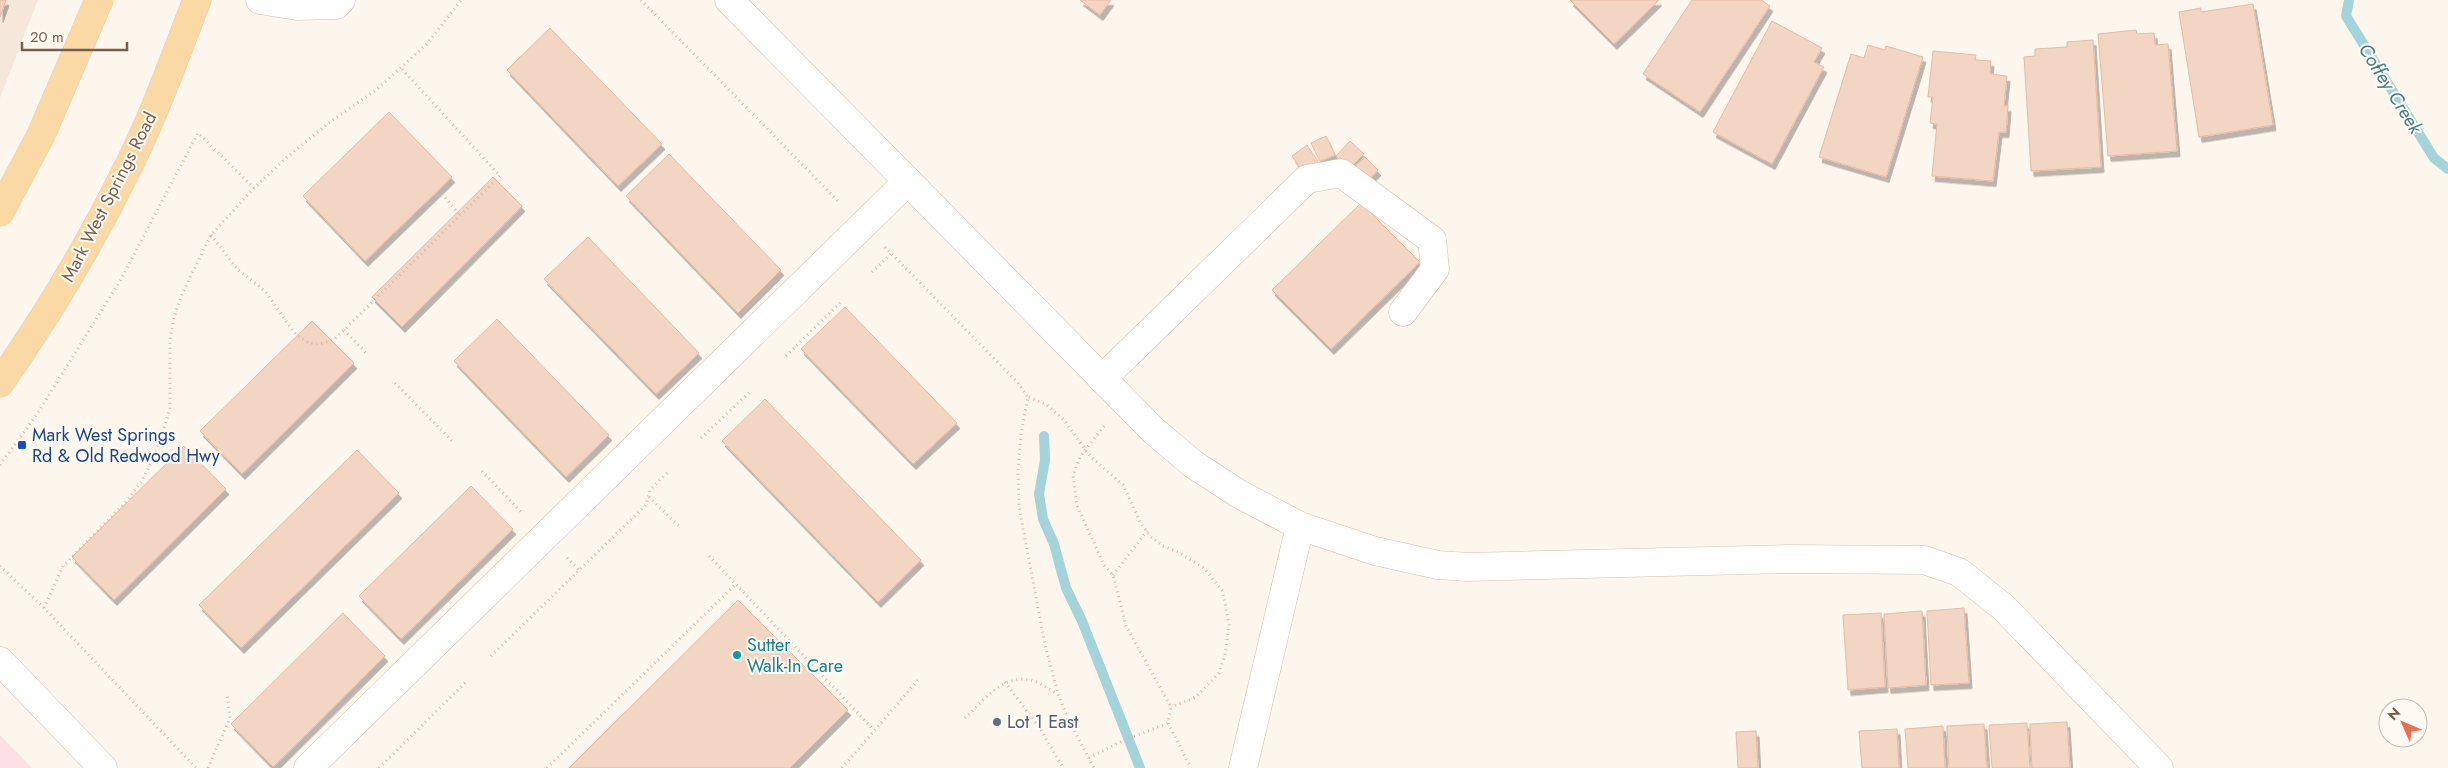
<svg xmlns="http://www.w3.org/2000/svg" width="2448" height="768" viewBox="0 0 2448 768" font-family="Jost,sans-serif">
<style>
.residential{fill:#f5e8da}
.medical{fill:#fbdfe3}
.lines{fill:none;stroke-linecap:round;stroke-linejoin:round}
.stream{stroke:#a5d3da;stroke-width:10}
.building{fill:#f3d5c3;stroke:#e6bba3;filter:url(#shadow)}
.minor-casing{stroke:#d1beb0;stroke-width:29}
.major-casing{stroke:#dad1cd;stroke-width:29}
.path{stroke:#d9b8a5;stroke-width:3;stroke-dasharray:1 4;stroke-linecap:butt}
.minor{stroke:#fff;stroke-width:28}
.major{stroke:#fbd9a5;stroke-width:28}
.transit-dot{fill:#1a4fb4;stroke:#fffaf3;stroke-width:2}
.culture-dot{fill:#0f9aa8;stroke:#fffaf3;stroke-width:2}
.service-dot{fill:#5c6f8a;stroke:#fffaf3;stroke-width:2}
.labels{text-anchor:middle;stroke-width:4;stroke-linejoin:round;paint-order:stroke}
.street-label{font-size:18px;fill:#7a5c4d;stroke:#fffaf3}
.transit-label{font-size:18px;fill:#164399;stroke:#fffaf3;text-anchor:start}
.culture-label{font-size:18px;fill:#0d838f;stroke:#fffaf3;text-anchor:start}
.service-label{font-size:18px;fill:#4e5e75;stroke:#fffaf3;text-anchor:start}
.water-label{font-size:19px;font-style:italic;fill:#437c86;stroke:#fffaf3}
</style>
<defs>
<filter id="shadow"><feDropShadow dx="3" dy="5.5" stdDeviation="0" flood-color="#0004"/></filter>
</defs>
<rect width="100%" height="100%" fill="#fdf6ec"/>
<polygon class="residential" points="0,0 38,0 0,98"/>
<polygon class="medical" points="0,735 32,768 0,768"/>
<g class="lines">
<g class="stream">
<polyline points="2349,0 2346,16 2434,158 2448,169"/>
<polyline points="1044,436 1045,460 1039,494 1043,519 1054,544 1066,588 1082,621 1140,768"/>
</g>
</g>
<g class="building">
<polygon points="0,0 6,0 0,17"/>
<polygon points="1080,0 1111,0 1100,15"/>
<polygon points="1570,0 1659,0 1614,44"/>
<polygon points="1692,0 1761,0 1770,6 1700,112 1643,74"/>
<polygon points="2253,4 2273,125 2199,137 2179,12 2201,8 2201,12"/>
<polygon points="1772,21 1822,48 1814,62 1824,67 1772,164 1713,132"/>
<polygon points="550,28 662,144 618,186 507,70"/>
<polygon points="2136,30 2137,34 2154,33 2155,45 2168,44 2177,151 2108,156 2098,34"/>
<polygon points="2093,40 2101,167 2031,171 2024,57 2035,56 2035,49 2067,47 2067,42"/>
<polygon points="1868,45 1885,50 1886,46 1923,57 1886,177 1819,157 1851,54 1864,58"/>
<polygon points="1933,51 1976,55 1975,60 1991,61 1990,74 2007,76 2004,106 2008,106 2006,132 1999,132 1993,181 1932,176 1937,124 1930,123 1933,97 1928,97"/>
<polygon points="389,112 452,177 365,261 303,196"/>
<polygon points="1326,136 1335,155 1320,161 1311,143"/>
<polygon points="1350,141 1364,154 1349,169 1336,156"/>
<polygon points="1307,145 1319,163 1304,174 1292,156"/>
<polygon points="669,154 781,270 738,313 626,196"/>
<polygon points="1365,157 1378,170 1364,185 1350,171"/>
<polygon points="493,177 522,206 402,327 372,297"/>
<polygon points="1361,203 1420,262 1331,349 1272,290"/>
<polygon points="588,237 699,353 656,394 544,279"/>
<polygon points="845,307 957,423 913,464 801,349"/>
<polygon points="497,319 609,435 566,477 454,361"/>
<polygon points="312,321 354,363 242,474 200,431"/>
<polygon points="765,399 921,560 878,602 722,441"/>
<polygon points="184,446 226,489 114,600 72,557"/>
<polygon points="357,450 399,493 241,648 199,605"/>
<polygon points="471,486 513,529 401,639 359,596"/>
<polygon points="738,600 848,710 790,768 569,768"/>
<polygon points="1964,608 1969,683 1931,685 1927,611"/>
<polygon points="1922,611 1926,685 1888,688 1884,614"/>
<polygon points="343,613 385,656 273,767 231,724"/>
<polygon points="1881,613 1885,687 1848,690 1843,615"/>
<polygon points="2067,722 2070,768 2032,768 2030,724"/>
<polygon points="2027,723 2030,768 1992,768 1989,725"/>
<polygon points="1984,724 1987,768 1949,768 1947,726"/>
<polygon points="1943,726 1945,768 1908,768 1905,729"/>
<polygon points="1897,729 1899,768 1862,768 1859,731"/>
<polygon points="1756,731 1758,768 1738,768 1736,732"/>
</g>
<g class="lines">
<g class="minor-casing">
<g id="minor">
<polyline points="260,0 297,6 336,5 341,0"/>
<polyline points="729,0 1154,431 1193,464 1239,494 1300,526 1375,551 1438,565 1468,567 1786,559 1924,560 1959,572 2003,607 2159,768"/>
<polyline points="1102,379 1307,179 1341,173 1432,240 1435,269 1403,312"/>
<polyline points="0,661 103,768"/>
<polyline points="308,768 908,181"/>
<polyline points="1243,768 1300,526"/>
</g>
</g>
<g class="major-casing">
<g id="major">
<polyline points="0,212 41,135 99,0"/>
<path d="M0 383C46 317 88 248 124 175 153 119 174 59 197 0"/>
</g>
</g>
<g class="path">
<polyline points="641,0 839,202"/>
<polyline points="442,194 460,215"/>
<polyline points="211,235 237,269 265,291 296,335 309,343 320,344 333,340 344,330 500,176 401,68"/>
<polyline points="885,247 1017,382 1028,397 1021,434 1018,471 1019,507 1045,645 1058,694 1067,717 1094,768"/>
<polyline points="872,272 891,254"/>
<polyline points="344,330 367,354"/>
<polyline points="786,356 840,303"/>
<polyline points="395,383 452,441"/>
<polyline points="1029,397 1047,405 1063,419 1090,456 1123,485 1140,522 1150,536 1163,546 1178,552 1204,568 1223,592 1229,625 1225,655 1219,673 1196,697 1171,707"/>
<polyline points="1104,426 1080,457 1073,475 1077,506 1104,565 1113,575 1126,626 1171,707 1168,723 1191,768"/>
<polyline points="701,438 752,390"/>
<polyline points="0,465 37,414 120,281 198,133 254,188"/>
<polyline points="482,471 523,514"/>
<polyline points="649,497 681,528"/>
<polyline points="709,556 874,730"/>
<polyline points="567,558 579,570"/>
<polyline points="0,566 44,608 196,768"/>
<polyline points="1113,575 1147,531"/>
<polyline points="44,608 63,566 126,502 141,482 155,455 170,409 170,340 174,317 182,294 211,235 254,188 285,159 330,122 376,90 427,44 461,0"/>
<polyline points="491,656 646,505 650,490 669,471"/>
<polyline points="1005,682 1041,730 1063,768"/>
<path d="M965 718C984 700 1004 672 1034 681 1042 684 1050 690 1058 694"/>
<polyline points="1089,758 1118,743 1168,723"/>
<polyline points="208,768 230,718 227,693"/>
<polyline points="379,768 466,682"/>
<polyline points="547,768 736,584"/>
<polyline points="842,768 919,679"/>
</g>
<use href="#minor" class="minor"/>
<use href="#major" class="major"/>
</g>
<rect class="transit-dot" x="17" y="440" width="10" height="10" rx="2.5"/>
<circle class="culture-dot" cx="737" cy="655" r="5"/>
<circle class="service-dot" cx="997" cy="722" r="5"/>
<g class="labels">
<g class="street-label">
<text transform="translate(109 197) rotate(-63)" y="6">Mark West Springs Road</text>
</g>
<g class="transit-label">
<text x="32" y="441">Mark West Springs<tspan x="32" dy="21">Rd &amp; Old Redwood Hwy</tspan></text>
</g>
<g class="culture-label">
<text x="747" y="651">Sutter<tspan x="747" dy="21">Walk-In Care</tspan></text>
</g>
<g class="service-label">
<text x="1007" y="728">Lot 1 East</text>
</g>
<g class="water-label">
<text transform="translate(2391 88) rotate(58)" y="7">Coffey Creek</text>
</g>
</g>
<g transform="translate(2403 723) rotate(315)"><circle r="24" fill="#fffaf3" stroke="#cabbb1"/>
<path d="M0-4L9 19L0 12L-9 19Z" fill="#e76f51"/>
<text y="-8" font-size="14" font-weight="bold" text-anchor="middle" fill="#7a5c4d">N</text>
</g>
<path d="M22 42v8h105v-8" fill="none" stroke="#7a5c4d" stroke-width="2.5"/>
<text x="30" y="42" font-size="15" fill="#7a5c4d" stroke="#fffaf3" stroke-width="4" paint-order="stroke">20 m</text>
</svg>
